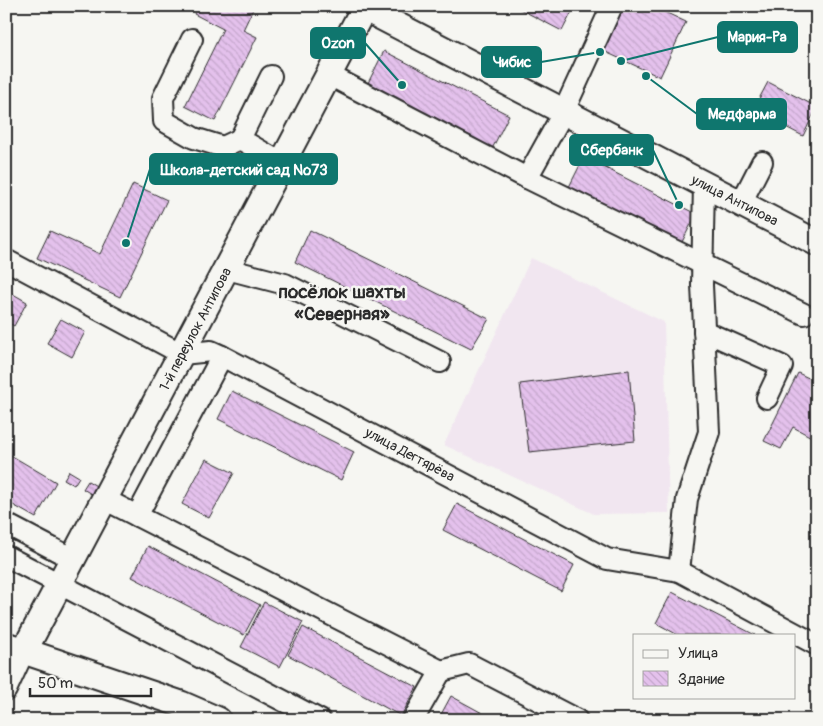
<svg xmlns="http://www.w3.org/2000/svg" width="823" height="726" viewBox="0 0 823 726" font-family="Pangolin,sans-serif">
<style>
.built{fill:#f1e6f0}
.building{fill:url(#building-back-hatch);stroke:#2b2b2b}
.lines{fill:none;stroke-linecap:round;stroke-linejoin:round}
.minor-casing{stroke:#2b2b2b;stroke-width:24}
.major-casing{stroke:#2b2b2b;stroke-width:29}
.minor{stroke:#f6f6f2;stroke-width:20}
.major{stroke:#f6f6f2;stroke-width:25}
.labels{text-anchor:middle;stroke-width:5;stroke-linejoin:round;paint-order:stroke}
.street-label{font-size:14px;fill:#2b2b2b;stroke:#f6f6f2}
.district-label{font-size:19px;font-weight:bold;fill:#2b2b2b;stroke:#f6f6f2}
.leader{fill:none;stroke:#0f766e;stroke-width:2}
.callout-dot{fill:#0f766e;stroke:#f6f6f2;stroke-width:2}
.callout{fill:#0f766e;stroke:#0f766e;stroke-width:2}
.callout-label{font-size:15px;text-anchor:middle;font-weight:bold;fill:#fff}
</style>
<defs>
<pattern id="building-back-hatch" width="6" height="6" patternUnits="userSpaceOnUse" patternTransform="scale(1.25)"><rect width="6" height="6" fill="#e4c1ec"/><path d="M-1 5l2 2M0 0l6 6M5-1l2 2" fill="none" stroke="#c4a6cb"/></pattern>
</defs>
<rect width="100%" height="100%" fill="#f6f6f2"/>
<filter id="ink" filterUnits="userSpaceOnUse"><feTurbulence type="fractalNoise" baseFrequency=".02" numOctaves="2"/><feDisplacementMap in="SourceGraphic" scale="10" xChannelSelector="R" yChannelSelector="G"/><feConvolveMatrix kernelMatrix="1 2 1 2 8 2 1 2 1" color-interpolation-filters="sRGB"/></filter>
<g filter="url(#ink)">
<polygon class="built" points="531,258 664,322 669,513 594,514 444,445"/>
<g class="building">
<polygon points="198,6 247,6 253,9 243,30 257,37 215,121 185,106 223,29 194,14"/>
<polygon points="514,6 575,6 562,31"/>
<polygon points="619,6 652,6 686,22 660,77 599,49"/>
<polygon points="384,51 509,115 492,149 367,85"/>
<polygon points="768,82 817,107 803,136 753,110"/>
<polygon points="584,157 696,214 681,244 569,187"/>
<polygon points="133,184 167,200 120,297 37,258 50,231 100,254"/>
<polygon points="310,230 489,319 471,349 295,262"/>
<polygon points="6,290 27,302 14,326 6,321"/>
<polygon points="61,319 85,332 72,357 47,343"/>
<polygon points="629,370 635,441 529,452 520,384"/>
<polygon points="798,373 817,382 810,400 817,404 817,440 793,427 781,449 764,441"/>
<polygon points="232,391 354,452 341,480 218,419"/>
<polygon points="7,453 56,482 36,518 6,501"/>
<polygon points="206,459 234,473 209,518 182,504"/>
<polygon points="69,471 79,477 74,485 64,479"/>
<polygon points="88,481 98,487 93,495 83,489"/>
<polygon points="457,504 574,565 561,591 443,530"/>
<polygon points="148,546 260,605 244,635 132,577"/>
<polygon points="672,592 755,635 678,635 656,623"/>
<polygon points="264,602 303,622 280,667 241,647"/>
<polygon points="303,627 417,687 401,716 288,655"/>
<polygon points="451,696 495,720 438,720"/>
</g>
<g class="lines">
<g class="minor-casing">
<g id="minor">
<polyline points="192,39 163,98 164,121 194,138 223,147 240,139"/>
<polyline points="329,75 527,178 804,314"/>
<polyline points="271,76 240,139 283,164"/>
<polyline points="527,178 563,113 612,6"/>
<polyline points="741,203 762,162"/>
<polyline points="6,260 182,354 211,351 222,356 607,559 679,571 817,645"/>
<polyline points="227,269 285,284 440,362"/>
<polyline points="704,331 782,366 767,398"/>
<polyline points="104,499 441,671 413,720"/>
<polyline points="137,516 222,356"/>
<polyline points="6,524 71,558"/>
<polyline points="6,556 320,720"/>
<polyline points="679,571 687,499 709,432 702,285 704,184"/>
<polyline points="441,671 469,664 577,720"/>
<polyline points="6,690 24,651"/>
</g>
</g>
<g class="major-casing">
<g id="major">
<polyline points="360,6 817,243"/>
<polyline points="6,645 181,704 218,720"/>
<polyline points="24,651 365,6"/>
</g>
</g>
<use href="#minor" class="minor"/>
<use href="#major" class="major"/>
</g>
</g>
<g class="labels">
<g class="street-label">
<text transform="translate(735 200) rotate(27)" y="5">улица Антипова</text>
<text transform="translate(195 329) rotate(-62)" y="5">1-й переулок Антипова</text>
<text transform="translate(410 454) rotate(28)" y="5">улица Дегтярёва</text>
</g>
<g class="district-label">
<text x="342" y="298">посёлок шахты<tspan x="342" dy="22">«Северная»</tspan></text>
</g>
</g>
<path class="leader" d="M621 61L718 37M402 85L365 43M600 52L541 62M646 76L697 114M679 205L653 150M126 243L150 169"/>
<g class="callout-dot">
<circle cx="621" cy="61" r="5"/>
<circle cx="402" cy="85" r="5"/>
<circle cx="600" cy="52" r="5"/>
<circle cx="646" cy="76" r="5"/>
<circle cx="679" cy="205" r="5"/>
<circle cx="126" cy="243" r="5"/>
</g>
<g class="callout">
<rect x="718" y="22" width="79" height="30" rx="5"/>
<rect x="311" y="28" width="54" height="30" rx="5"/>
<rect x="482" y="47" width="59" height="30" rx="5"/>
<rect x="697" y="99" width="89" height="30" rx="5"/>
<rect x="570" y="135" width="83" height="30" rx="5"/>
<rect x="150" y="154" width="187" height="30" rx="5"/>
</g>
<g class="callout-label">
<text x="757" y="42">Мария-Ра</text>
<text x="338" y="48">Ozon</text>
<text x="512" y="67">Чибис</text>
<text x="742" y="119">Медфарма</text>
<text x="612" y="155">Сбербанк</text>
<text x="244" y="175">Школа-детский сад №73</text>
</g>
<rect width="823" height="726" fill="none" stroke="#f6f6f2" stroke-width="25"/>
<rect x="12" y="12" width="798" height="701" fill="none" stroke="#2b2b2b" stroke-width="2" filter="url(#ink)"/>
<rect x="633" y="634" width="162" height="65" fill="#f6f6f2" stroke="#a5a5a2"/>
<rect x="643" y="650" width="25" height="8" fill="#f6f6f2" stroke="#a5a5a2"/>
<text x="678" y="658" font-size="15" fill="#2b2b2b">Улица</text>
<rect x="643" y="671" width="25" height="15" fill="url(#building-back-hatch)" stroke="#a5a5a2"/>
<text x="678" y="684" font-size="15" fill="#2b2b2b">Здание</text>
<path d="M30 688v8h121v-8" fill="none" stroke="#2b2b2b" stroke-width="2.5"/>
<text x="38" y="688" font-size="15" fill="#2b2b2b" stroke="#f6f6f2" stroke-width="4" paint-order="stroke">50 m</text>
</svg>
